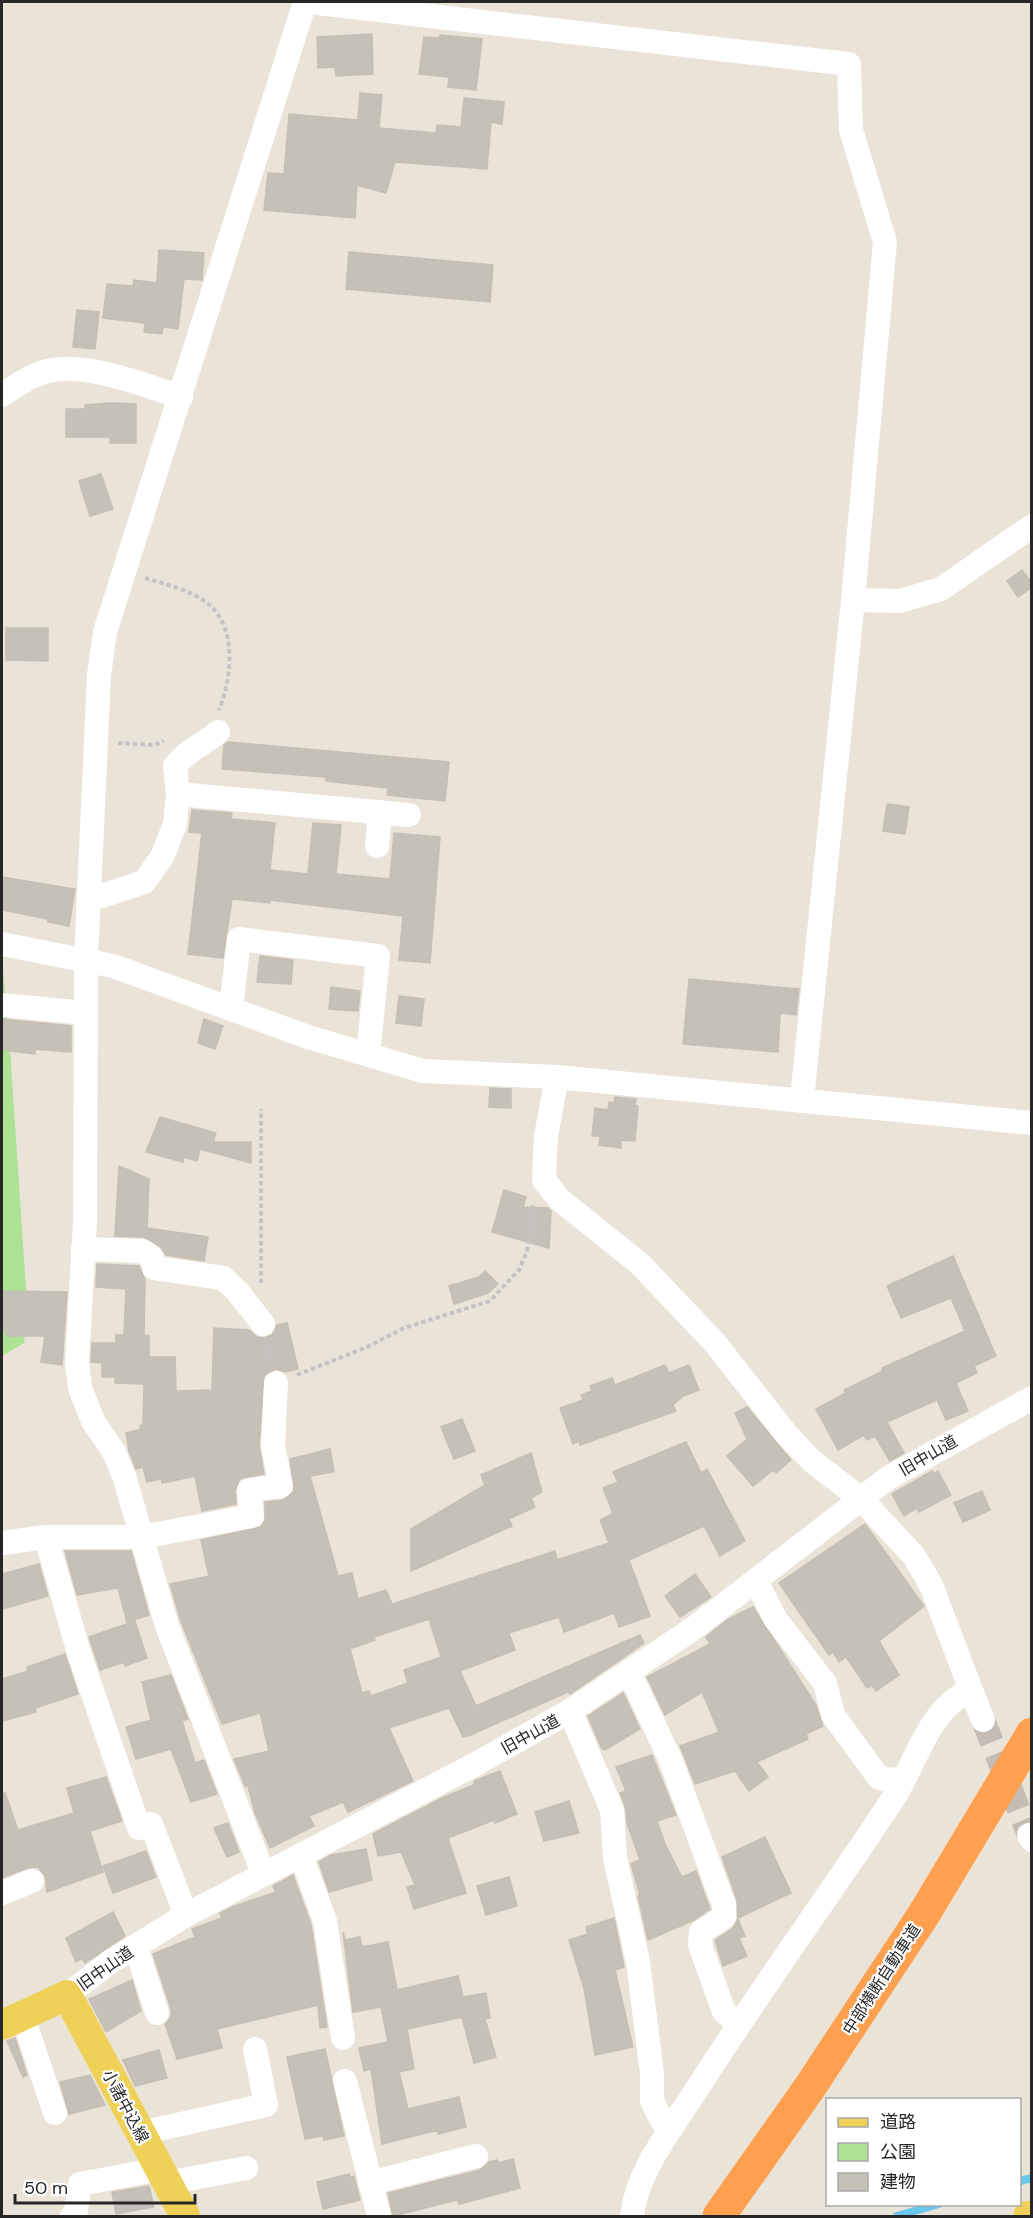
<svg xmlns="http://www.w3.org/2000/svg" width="1033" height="2218" viewBox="0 0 1033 2218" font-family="'DM Sans','Noto Sans JP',sans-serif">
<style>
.green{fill:#ace294}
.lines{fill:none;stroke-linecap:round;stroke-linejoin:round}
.stream{stroke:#69c7ee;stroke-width:8}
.building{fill:#c5c0b8;stroke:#c5bfb2;stroke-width:1.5;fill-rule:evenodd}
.minor-tunnel{stroke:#c3bdb5;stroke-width:24;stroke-dasharray:24 12;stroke-linecap:butt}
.path{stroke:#c3c3c3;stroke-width:4;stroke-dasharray:4.5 3;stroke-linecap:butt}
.minor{stroke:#fff;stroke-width:24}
.major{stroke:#f0d157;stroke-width:30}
.highway{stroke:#fea04f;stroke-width:33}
.labels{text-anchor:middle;stroke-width:4.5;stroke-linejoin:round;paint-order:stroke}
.street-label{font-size:16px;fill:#272727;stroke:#fff}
</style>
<rect width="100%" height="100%" fill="#eae3d8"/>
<polygon class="green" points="2,960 10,1049 27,1304 24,1343 2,1356"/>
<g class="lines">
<g class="stream">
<polyline points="1020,2181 1032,2178"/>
<polyline points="897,2216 939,2204"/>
</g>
</g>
<g class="building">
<polygon points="372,34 373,74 336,76 335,67 318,68 317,37"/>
<polygon points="440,35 482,39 476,90 448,87 449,77 419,74 424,37 440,38"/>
<polygon points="360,93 382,95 379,128 436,133 437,125 461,127 464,98 504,102 502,124 491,122 487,169 395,162 386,193 357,185 355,218 264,210 268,173 284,174 289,114 358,120"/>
<polygon points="159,250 204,253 202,280 184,279 178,329 163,327 162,334 144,332 145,323 103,318 107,284 133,286 134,280 157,283"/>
<polygon points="349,252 493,265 490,302 346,289"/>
<polygon points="77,310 99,312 95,349 73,347"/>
<polygon points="110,403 136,404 136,443 110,443 110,437 66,437 66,409 85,409 85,405"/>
<polygon points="101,474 113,509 90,516 79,481"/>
<polygon points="1022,570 1032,583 1032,587 1018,597 1007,581"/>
<polygon points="6,628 48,628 48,661 6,660"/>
<polygon points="228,742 449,762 445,801 387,795 388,788 326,781 326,777 222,769 224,745"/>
<polygon points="887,804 909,807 905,834 883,831"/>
<polygon points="192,810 232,813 231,819 275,823 270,870 308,874 313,823 341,825 336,874 390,879 394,833 440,837 430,963 399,960 403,916 270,900 270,903 232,899 223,958 188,954 202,833 189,832"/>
<polygon points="2,877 75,889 69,926 48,922 48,919 2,910"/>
<polygon points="260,956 293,960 291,984 257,982"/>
<polygon points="689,979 799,989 796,1015 780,1013 778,1052 683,1044"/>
<polygon points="331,987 360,991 358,1011 329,1009"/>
<polygon points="399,996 424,999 421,1026 396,1023"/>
<polygon points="2,1019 71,1026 71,1052 35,1049 35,1054 2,1050"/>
<polygon points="204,1019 223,1026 215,1049 198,1043"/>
<polygon points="490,1088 511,1089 511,1108 489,1107"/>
<polygon points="615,1097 636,1099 635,1105 638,1106 635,1141 621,1140 621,1148 599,1145 600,1136 592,1136 595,1108 608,1110 609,1102 614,1103"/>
<polygon points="160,1117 216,1133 213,1142 251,1142 251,1163 200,1149 197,1161 184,1157 183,1162 146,1152"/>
<polygon points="119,1166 149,1179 147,1228 208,1237 204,1261 166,1255 161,1247 144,1237 115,1236"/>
<polygon points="504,1190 526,1197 523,1207 548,1208 551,1211 549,1248 492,1232"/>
<polygon points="953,1256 996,1356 974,1366 977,1373 956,1383 968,1411 946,1420 937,1400 887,1422 904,1453 890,1461 875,1436 867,1440 864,1435 838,1450 816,1409 846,1393 844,1390 883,1371 882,1368 965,1331 951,1298 901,1318 887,1286"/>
<polygon points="97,1264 139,1266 145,1279 144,1335 149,1336 149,1357 175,1357 176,1391 212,1390 214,1328 249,1330 257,1337 264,1338 272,1335 277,1325 287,1323 298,1369 285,1372 276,1369 264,1376 259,1446 264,1474 240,1479 235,1491 236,1504 202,1511 195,1476 162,1483 161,1479 147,1482 143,1467 136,1469 129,1451 126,1433 141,1429 140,1426 143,1425 144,1384 115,1383 115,1377 102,1377 102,1363 91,1362 92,1343 116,1343 116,1335 124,1335 126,1289 96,1287"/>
<polygon points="485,1271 498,1284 488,1293 454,1304 449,1286 479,1277"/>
<polygon points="2,1291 67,1292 62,1365 41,1362 45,1336 6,1336 6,1330 2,1329"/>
<polygon points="665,1365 669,1373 689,1365 699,1390 683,1396 673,1405 676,1411 580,1445 579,1441 573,1444 560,1408 583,1400 581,1395 592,1391 590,1386 612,1378 615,1385"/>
<polygon points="747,1407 791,1460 776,1473 773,1470 753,1486 727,1456 747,1439 735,1413"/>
<polygon points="462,1419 475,1451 454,1459 441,1427"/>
<path d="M686 1442 701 1473 707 1469 745 1541 720 1556 704 1526 629 1560 650 1616 619 1627 614 1613 564 1632 559 1617 509 1633 515 1650 460 1671 476 1706 640 1635 644 1643 570 1694 568 1692 468 1736 463 1737 449 1708 389 1728 413 1781 348 1812 343 1802 309 1816 314 1826 270 1848 255 1813 248 1786H245L234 1759 269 1751 260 1713 222 1724 181 1621 170 1584 209 1576 201 1540 261 1527 265 1521V1502L283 1500 294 1491 290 1459 330 1449 334 1472 310 1476 338 1576 352 1573 358 1599 386 1590 392 1604 555 1551 557 1560 609 1543 600 1520 613 1514 603 1488 618 1482 613 1472ZM429 1619 441 1657 404 1670 408 1683 371 1696 369 1691 362 1693 350 1649 375 1640 374 1637Z"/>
<polygon points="531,1453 542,1492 531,1498 535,1507 509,1519 512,1526 411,1571 411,1529 485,1485 481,1475"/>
<polygon points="932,1471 934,1474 938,1471 951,1495 919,1512 917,1508 904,1516 892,1494"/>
<polygon points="982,1491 990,1510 963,1522 954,1503"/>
<polygon points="865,1524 924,1606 879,1641 899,1675 876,1691 872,1685 867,1688 846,1657 839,1662 833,1652 829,1655 779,1583"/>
<polygon points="65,1551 131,1551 149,1615 127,1622 118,1588 77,1595"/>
<polygon points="39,1564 48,1596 2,1609 2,1574"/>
<polygon points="695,1574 711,1597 680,1617 665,1596"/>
<polygon points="753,1607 816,1705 823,1726 806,1734 808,1739 757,1762 768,1777 749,1791 735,1771 695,1784 680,1746 719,1732 702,1692 665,1715 647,1677 710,1644 706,1637 727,1620"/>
<polygon points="135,1621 147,1658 125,1666 124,1662 100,1670 89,1637"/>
<polygon points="65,1654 78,1694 35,1708 36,1712 2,1721 2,1679 28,1671 27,1667"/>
<polygon points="171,1675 188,1719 182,1721 195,1763 204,1760 217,1794 191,1802 171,1749 136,1759 126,1727 151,1720 142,1682"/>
<polygon points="623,1693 640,1729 605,1750 602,1749 588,1716"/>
<polygon points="652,1755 676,1815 657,1821 665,1844 682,1877 696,1871 710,1909 694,1920 648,1940 638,1896 640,1895 631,1864 640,1860 627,1823 626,1809 620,1793 626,1791 616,1767"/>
<polygon points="500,1771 517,1814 495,1823 494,1820 448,1838 466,1893 414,1909 407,1887 415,1885 401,1852 378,1856 373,1834 442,1798 474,1785 474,1781"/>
<polygon points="106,1777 122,1821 90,1831 103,1872 47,1892 45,1876 38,1867 27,1868 2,1878 2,1794 5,1793 18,1830 74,1813 67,1788"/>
<polygon points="569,1801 579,1833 544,1841 535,1812"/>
<polygon points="228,1823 239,1852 227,1857 214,1828"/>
<polygon points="765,1837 791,1893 738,1918 737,1900 722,1857"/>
<polygon points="366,1849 372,1880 329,1892 319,1862 331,1855"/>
<polygon points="146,1851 156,1877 113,1893 103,1866"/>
<polygon points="293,1875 311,1925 327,2027 320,2028 318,2005 217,2029 222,2048 177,2059 165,2024 171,2017 171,2009 153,1954 195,1937 192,1929 222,1918 220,1913 232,1907 276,1892 273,1886"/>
<polygon points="509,1877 517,1906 486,1915 477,1886"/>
<polygon points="113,1912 125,1936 85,1963 82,1958 76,1962 66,1938"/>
<polygon points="614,1918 624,1967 615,1970 633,2047 595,2055 584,1988 569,1940 588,1934 586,1927"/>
<polygon points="738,1919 745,1936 739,1938 747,1956 723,1966 715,1940 732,1929"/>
<polygon points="343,1932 345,1940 360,1937 362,1947 388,1942 397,1990 458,1976 463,1997 486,1993 490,2018 485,2019 496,2057 474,2063 462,2017 407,2029 414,2069 399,2072 408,2109 459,2097 466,2127 438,2134 437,2131 430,2132 382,2144 371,2069 364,2071 359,2048 388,2042 381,2007 353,2012"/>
<polygon points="132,1980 141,2011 106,2032 89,1999"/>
<polygon points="15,2038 27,2075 23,2077 7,2041"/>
<polygon points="325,2049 344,2136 324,2140 323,2136 305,2139 287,2057"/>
<polygon points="159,2050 167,2078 135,2086 123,2060"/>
<polygon points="90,2075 105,2105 69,2114 60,2082"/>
<polygon points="513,2159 520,2188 459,2204 457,2200 393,2216 388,2193 480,2170 489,2162 497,2160 498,2163"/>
<polygon points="349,2174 350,2178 354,2176 360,2200 323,2209 317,2182"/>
<polygon points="149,2186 154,2207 116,2214 112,2192"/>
</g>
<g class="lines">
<polyline class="minor-tunnel" points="983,1720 1029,1835"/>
<g class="path">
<path d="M145 578C165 584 189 590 206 602 238 626 232 678 219 710"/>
<polyline points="118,743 154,745 164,741"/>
<polyline points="261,1283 261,1109"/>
<polyline points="268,1347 272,1363"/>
<polyline points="297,1375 367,1347 404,1328 490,1301 519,1270 527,1251 533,1205"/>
</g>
<g class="minor">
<polyline points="309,2 849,64 851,130 885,242 853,600 802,1099"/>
<path d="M2 395C16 386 31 375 48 371 87 362 144 385 181 397"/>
<polyline points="853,600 900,601 941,589 1032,526"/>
<polyline points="178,794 409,815"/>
<polyline points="377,846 380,812"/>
<path d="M89 900 144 882 162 857 175 824 178 794 175 766C187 750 203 745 218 732"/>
<polyline points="2,944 113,966 308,1037 423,1071 557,1077 1032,1123"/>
<polyline points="2,1005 86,1013"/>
<polyline points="231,1009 239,939 378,956 368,1055"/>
<path d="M557 1077 546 1136 544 1180 559 1199 640 1264 715 1343 787 1435 813 1462 860 1498 914 1556 931 1585 971 1690C929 1709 918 1757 896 1794 888 1807 879 1819 871 1832 812 1919 751 2004 695 2092 671 2130 637 2170 632 2216"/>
<polyline points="83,1249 143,1251 152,1258 154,1268 223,1278 237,1291 263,1324"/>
<polyline points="46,1537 79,1653 139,1828 151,1824 186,1915"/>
<polyline points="2,1543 46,1537 142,1537 252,1516 249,1490 281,1486 273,1446 276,1383"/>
<polyline points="756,1581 776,1620 825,1683 833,1715 879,1778 893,1780 905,1777"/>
<polyline points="629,1672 671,1761 724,1905 724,1917 701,1932 700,1945 724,2012 739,2024"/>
<polyline points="971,1690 983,1720"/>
<polyline points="570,1711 612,1810 615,1858 638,1962 652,2073 652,2101 662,2121 673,2126"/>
<polyline points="1029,1835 1032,1840"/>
<polyline points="301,1855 325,1921 343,2038"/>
<polyline points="263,1873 167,1626 125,1479 114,1452 93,1421 80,1388 77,1362 85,1222 86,959 99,675 105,632 305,2"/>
<polyline points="2,1893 32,1881"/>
<polyline points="136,1947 157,2013"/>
<polyline points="67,1995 110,1962 186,1915 474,1765 570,1711 694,1628 888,1478 1032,1398"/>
<polyline points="23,2017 55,2113"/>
<polyline points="345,2081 379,2216"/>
<polyline points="141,2133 266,2105 255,2049"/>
<polyline points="167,2183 246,2168"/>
<polyline points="370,2183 476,2156"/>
<polyline points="72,2216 75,2216 80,2184 160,2169"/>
</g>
<g class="major">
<polyline points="2,2025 67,1995 185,2216"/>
<polyline points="1028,2216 1032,2216"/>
</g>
<polyline class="highway" points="719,2216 810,2087 924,1914 1032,1734"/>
</g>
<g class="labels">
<g class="street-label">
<text transform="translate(928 1455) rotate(-30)" y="6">旧中山道</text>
<text transform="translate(530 1734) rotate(-29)" y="6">旧中山道</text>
<text transform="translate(105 1968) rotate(-35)" y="6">旧中山道</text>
<text transform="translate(881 1979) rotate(-57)" y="6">中部横断自動車道</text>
<text transform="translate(126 2106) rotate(62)" y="6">小諸中込線</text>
</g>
</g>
<rect width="1033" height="2218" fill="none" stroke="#272727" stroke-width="6"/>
<rect x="826" y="2098" width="195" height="108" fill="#ffffff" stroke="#a9a9a9" stroke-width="1.5"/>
<rect x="838" y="2118" width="30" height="9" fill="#f0d157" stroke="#a9a9a9" stroke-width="1.5"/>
<text x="880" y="2128" font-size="18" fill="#272727">道路</text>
<rect x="838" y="2143" width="30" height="18" fill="#ace294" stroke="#a9a9a9" stroke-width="1.5"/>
<text x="880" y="2158" font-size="18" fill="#272727">公園</text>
<rect x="838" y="2173" width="30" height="18" fill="#c5c0b8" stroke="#a9a9a9" stroke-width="1.5"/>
<text x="880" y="2188" font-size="18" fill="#272727">建物</text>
<path d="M15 2194v9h180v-9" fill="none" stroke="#272727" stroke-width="3"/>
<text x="24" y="2194" font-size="18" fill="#272727" stroke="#ffffff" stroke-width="4.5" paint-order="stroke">50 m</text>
</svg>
